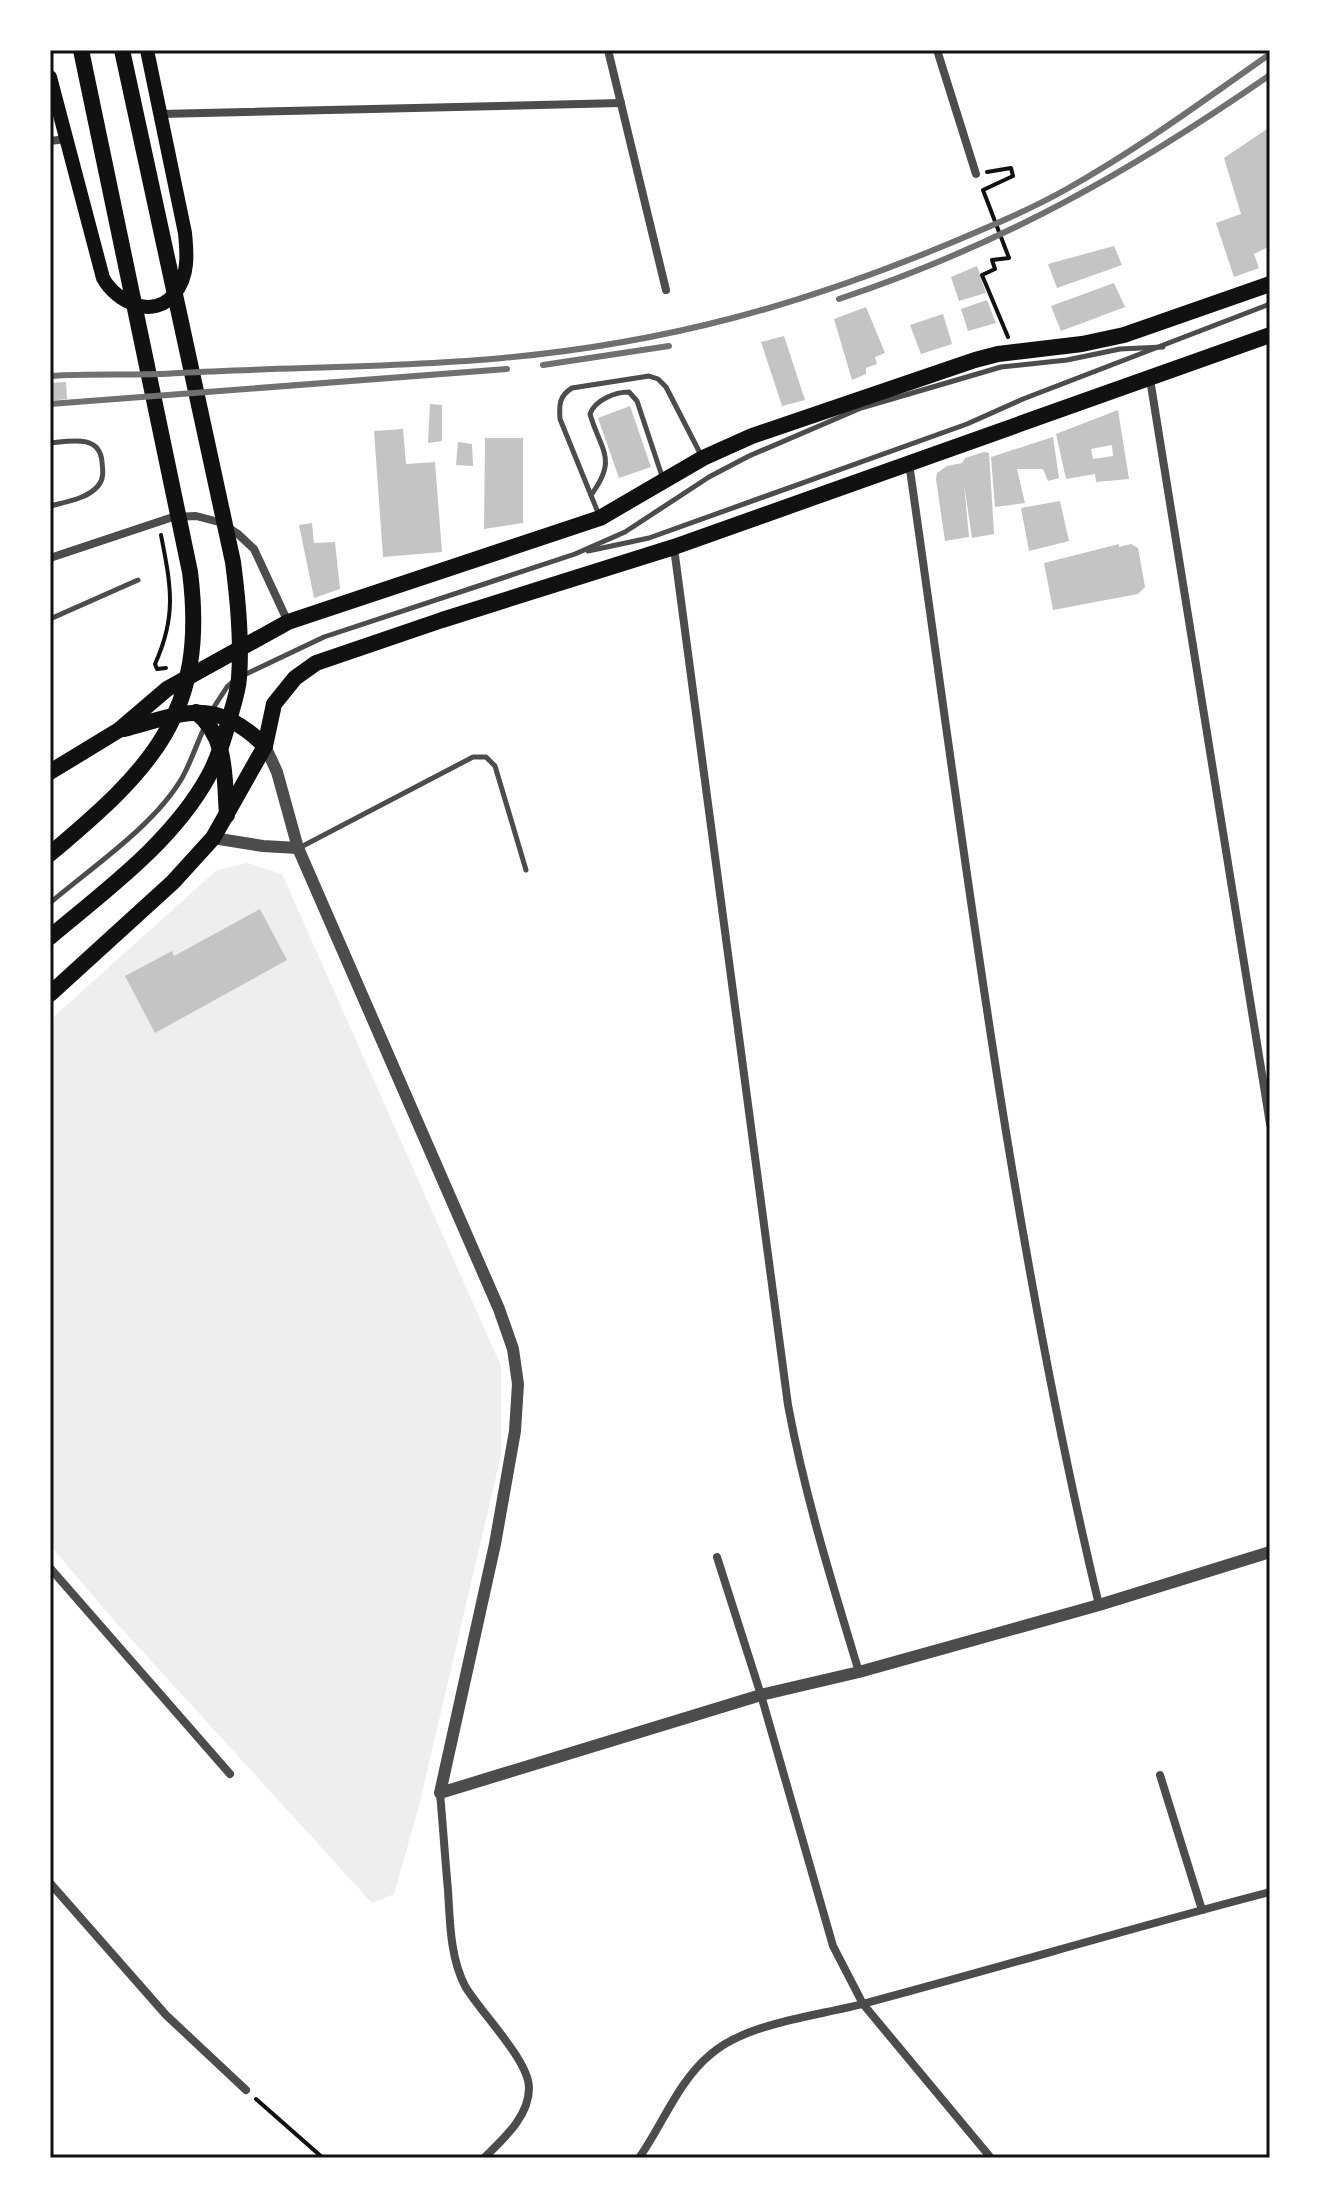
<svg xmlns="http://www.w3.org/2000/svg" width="1320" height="2208" viewBox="0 0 1320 2208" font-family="Jost,sans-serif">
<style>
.green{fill:#eee}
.building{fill:#c4c4c4;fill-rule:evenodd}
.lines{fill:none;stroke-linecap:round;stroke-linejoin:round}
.path{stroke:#111;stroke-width:4}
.service{stroke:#4c4c4c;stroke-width:5}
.minor{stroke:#4c4c4c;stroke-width:8}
.tertiary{stroke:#4c4c4c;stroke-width:12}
.secondary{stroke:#111;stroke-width:14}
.primary{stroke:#111;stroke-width:16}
.rail{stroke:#707070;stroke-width:6}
.neatline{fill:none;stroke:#111;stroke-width:3}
</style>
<rect width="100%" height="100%" fill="#fff"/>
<polygon class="green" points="247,863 282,874 501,1366 501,1455 419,1806 394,1894 372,1903 112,1618 50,1545 50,1020 217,870"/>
<g class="building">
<polygon points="1270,127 1270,246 1254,254 1259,268 1234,277 1216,223 1241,214 1224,158"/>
<polygon points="1114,246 1122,265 1057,288 1048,264"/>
<polygon points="977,266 986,293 959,301 951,277"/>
<polygon points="1114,283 1125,307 1061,331 1051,306"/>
<polygon points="987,300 996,323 968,331 961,309"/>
<polygon points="866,307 885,353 875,357 877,364 866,368 866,374 852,380 834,319"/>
<polygon points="943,314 952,344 921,354 910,325"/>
<polygon points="784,336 805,400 782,406 761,342"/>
<polygon points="66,382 67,399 50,401 50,383"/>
<polygon points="430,404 442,405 442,441 428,443"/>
<polygon points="630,406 651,467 619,478 598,418"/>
<path d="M1118 410 1129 479 1096 482 1095 474 1066 479 1056 434ZM1112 445 1113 456 1093 459 1091 449Z"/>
<polygon points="403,429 406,464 435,462 442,552 383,557 374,431"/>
<polygon points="1053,437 1059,478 1048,481 1043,469 1017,469 1025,503 995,507 991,457"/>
<polygon points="485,438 523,438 523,523 484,529"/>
<polygon points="458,442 472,444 473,466 456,465"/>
<polygon points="984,452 989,453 994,534 972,538 964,484 969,537 945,541 936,479 937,473 947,466 962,463 965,458"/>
<polygon points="1060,501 1069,541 1029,551 1021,508"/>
<polygon points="312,523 314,543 335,542 340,589 314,598 299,525"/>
<polygon points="1119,544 1119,547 1131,544 1138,548 1145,587 1138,594 1053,610 1044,563"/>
<polygon points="260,909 287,960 155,1033 125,976 172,951 174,956"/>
</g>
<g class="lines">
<g class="path">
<polyline points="987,172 1011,168 1013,176 983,190 1009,258 992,260 995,269 982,275 1008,337"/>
<path d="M161 535C171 586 177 616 155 664L157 669 166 668"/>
<polyline points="256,2099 323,2158"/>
</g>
<g class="service">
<path d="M50 443C70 441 100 434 102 462 103 471 104 479 98 486 87 499 65 502 50 506"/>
<path d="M591 495C618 458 601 452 590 414 595 400 615 392 629 392L637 401 662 476"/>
<path d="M599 515 560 419C559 405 559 396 572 388L649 376 658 379 666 387 702 457"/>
<polyline points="588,551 649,538 967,424 1023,399 1270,304"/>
<polyline points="50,619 138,580"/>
<polyline points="244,675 324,637 575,554 625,532 709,477 749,456 861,408 1001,367 1067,360 1120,349 1163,347"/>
<polyline points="212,710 227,687 235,680"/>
<polyline points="299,848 473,757 486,757 495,766 526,870"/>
<path d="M50 903C92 867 154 826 182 778 191 762 197 743 205 726"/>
</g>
<g class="minor">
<polyline points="608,50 666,290"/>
<polyline points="937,50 976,174"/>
<polyline points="160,114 621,103"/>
<polyline points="50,141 66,139"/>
<polyline points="1150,379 1270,1124"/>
<path d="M909 463C964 845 1009 1229 1099 1605"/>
<path d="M674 548 788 1405C805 1496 832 1583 859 1672"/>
<polyline points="50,558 173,517 196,516 219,522 238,534 254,549 288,622"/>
<polyline points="717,1557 761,1695 833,1946 863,2004 991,2158"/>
<polyline points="50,1568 230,1774"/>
<polyline points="1160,1775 1202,1910"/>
<path d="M440 1793C443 1826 445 1858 448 1890 450 1922 450 1957 465 1986 480 2012 529 2060 529 2088 529 2117 503 2139 484 2158"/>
<polyline points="50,1883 166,2015 246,2090"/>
<path d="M639 2158C663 2124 678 2081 711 2054 748 2022 819 2016 866 2003 1001 1967 1135 1927 1270 1892"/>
</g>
<g class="tertiary">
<polyline points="265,746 277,772 298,848 499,1309 513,1349 518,1384 515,1431 495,1544 440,1793 761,1695 859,1672 1099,1605 1270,1552"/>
<polyline points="213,838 263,846 298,848"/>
</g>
<path class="secondary" d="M50 77 103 278C116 302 154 321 175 293 189 276 187 253 185 233L147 50"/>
<g class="primary">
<path d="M196 712C228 738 224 776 227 815"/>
<path d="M124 729C185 713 214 696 265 746"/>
<polyline points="50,772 119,730 167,689 288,622 600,518 703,458 752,436 975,360 998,354 1082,344 1124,335 1270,284"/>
<path d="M50 854C151 769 208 714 190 572L81 50"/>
<path d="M50 937C106 890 172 842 208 777 218 759 224 739 229 720 233 706 238 692 239 678 242 640 238 600 233 562L122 50"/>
<polyline points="50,994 173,882 213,838 265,746 274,704 295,678 316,663 442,620 674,547 1270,335"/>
</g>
<g class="rail">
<path d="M839 299C1001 245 1130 172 1270 75"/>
<polyline points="543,365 669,346"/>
<path d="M50 376C94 373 137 376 180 373 287 367 396 368 503 358 666 343 803 305 953 242 991 226 1029 210 1065 190 1137 150 1203 101 1270 54"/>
<polyline points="50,404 507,369"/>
</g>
</g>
<rect width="1320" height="2208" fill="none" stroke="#ffffff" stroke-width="104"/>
<rect x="52" y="52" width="1216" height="2104" class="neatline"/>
</svg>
